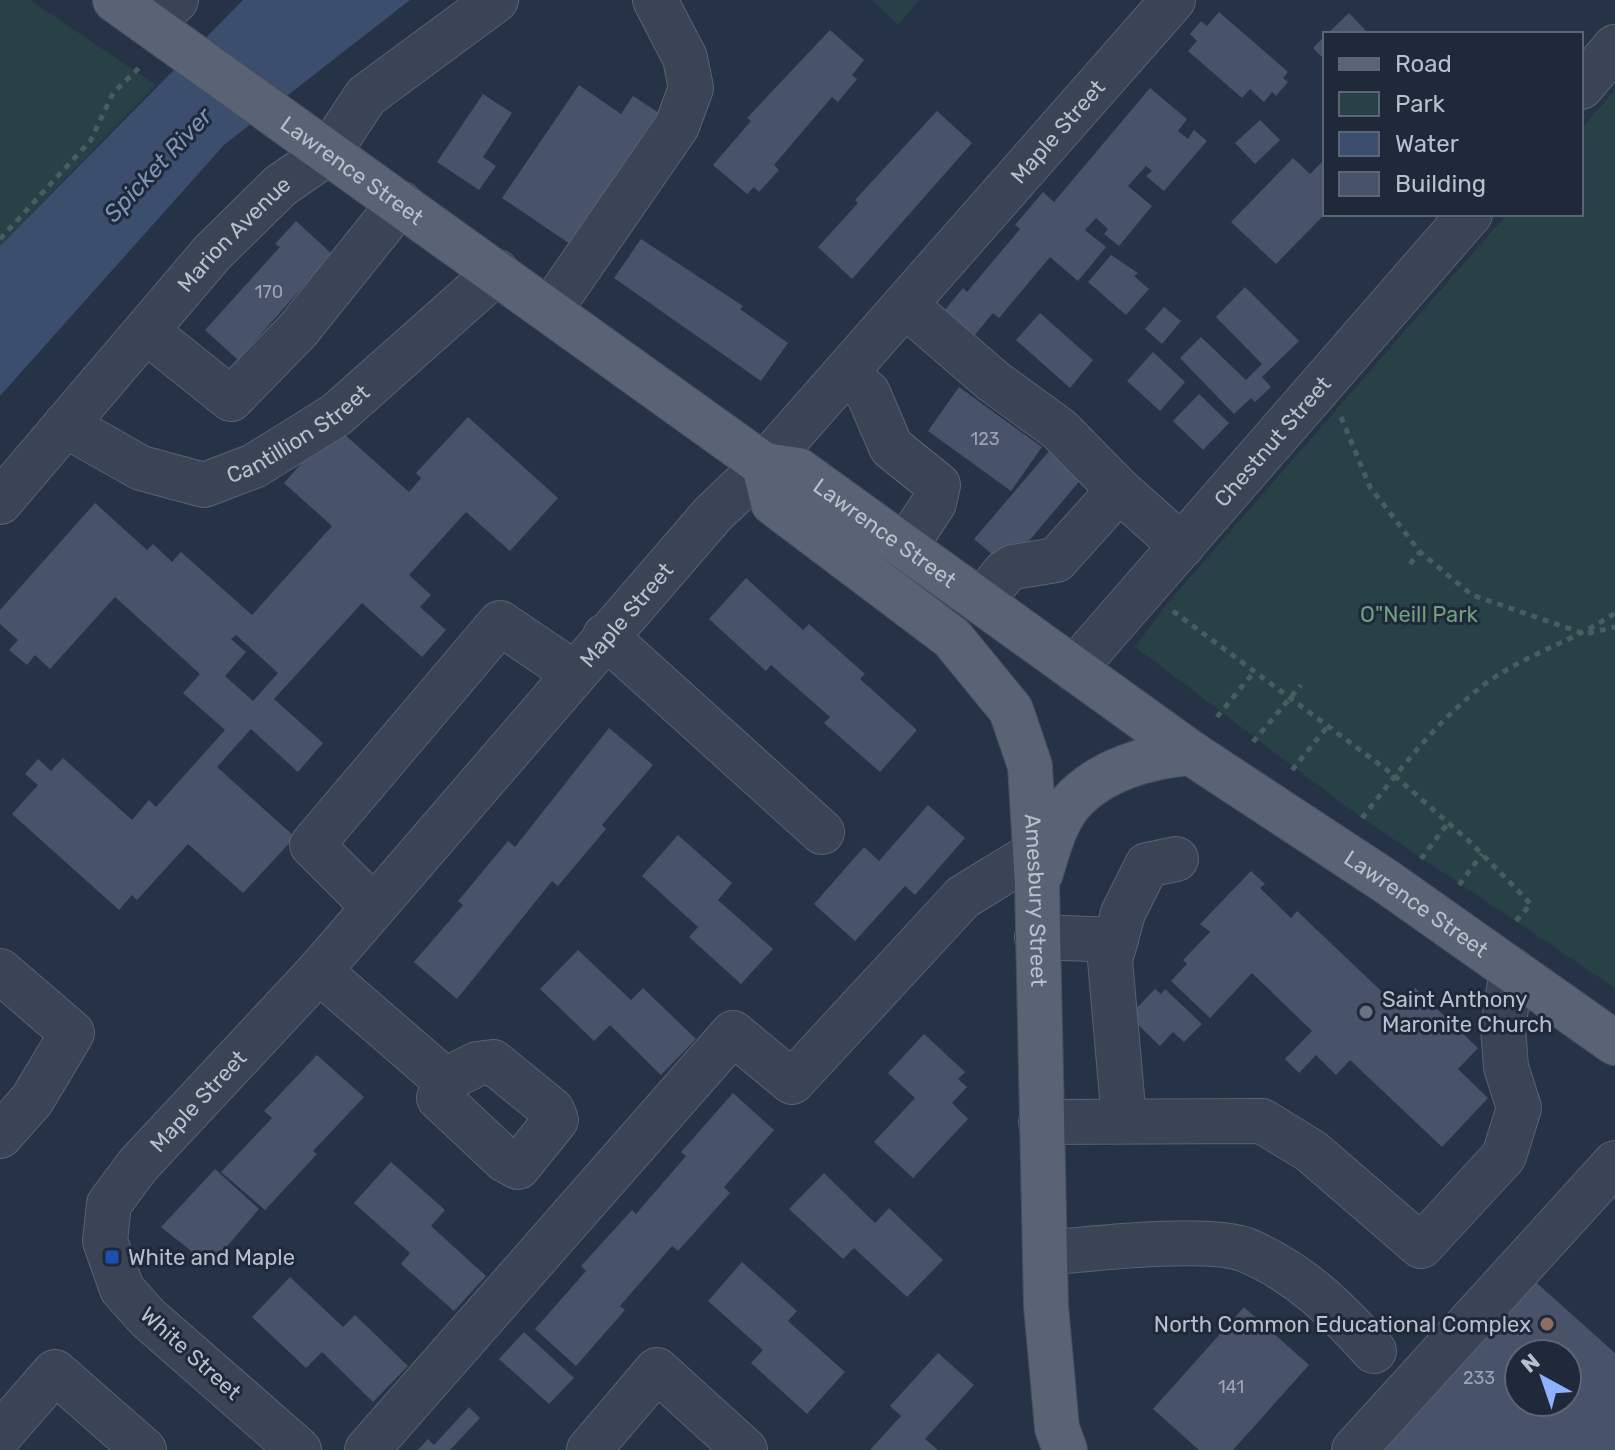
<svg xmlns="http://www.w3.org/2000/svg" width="1615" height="1450" viewBox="0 0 1615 1450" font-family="Rubik,sans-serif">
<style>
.green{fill:#284146}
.water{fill:#3b4e6e}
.building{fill:#485369;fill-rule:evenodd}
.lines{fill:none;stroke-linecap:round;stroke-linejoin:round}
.minor-casing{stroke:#596272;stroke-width:46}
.major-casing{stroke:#444d5e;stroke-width:46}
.path{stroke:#465e62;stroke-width:5;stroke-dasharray:6 6;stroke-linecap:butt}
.minor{stroke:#3b4454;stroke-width:44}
.major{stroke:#596374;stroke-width:44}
.worship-dot{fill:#6b7280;stroke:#1f293a;stroke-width:3}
.transit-dot{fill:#1a4fb4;stroke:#1f293a;stroke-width:3}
.education-dot{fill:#8d6e63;stroke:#1f293a;stroke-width:3}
.labels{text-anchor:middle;stroke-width:6;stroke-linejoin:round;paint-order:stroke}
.number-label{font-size:18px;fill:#9ca4b5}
.street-label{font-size:22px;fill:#b8bfce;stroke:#1f293a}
.park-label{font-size:22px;fill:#6ea07c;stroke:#1f293a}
.poi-label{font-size:22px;fill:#b8bfce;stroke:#1f293a;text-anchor:start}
.water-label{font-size:24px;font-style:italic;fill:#7e93b6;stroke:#1f293a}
</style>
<rect width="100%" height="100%" fill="#263245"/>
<g class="green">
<polygon points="0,0 30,0 156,85 0,246"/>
<polygon points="872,0 919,0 898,25"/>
<polygon points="1615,90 1615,988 1362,818 1135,647 1165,606 1507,214 1581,214 1581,129"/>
</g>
<polygon class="water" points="243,0 410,0 224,145 0,396 0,246"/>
<g class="building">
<polygon points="1219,12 1288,72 1283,78 1288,82 1276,96 1272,92 1264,102 1250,89 1242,98 1188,51 1197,41 1190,34 1201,21 1207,26"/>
<polygon points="1349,13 1369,34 1327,34"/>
<polygon points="830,30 864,60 852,75 857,79 838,102 832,97 774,165 779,170 759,192 754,187 747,194 713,165 751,121 747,118"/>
<polygon points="1325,36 1325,60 1313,48"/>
<polygon points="579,85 621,114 633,96 659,113 647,130 659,139 582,252 502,198"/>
<polygon points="1150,88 1187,119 1178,131 1188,139 1194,130 1207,141 1164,191 1146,176 1152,171 1146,166 1128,186 1152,206 1119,246 1104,234 1108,229 1096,218 1085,230 1106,247 1078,281 1050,257 999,318 993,313 969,342 939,317 963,288 967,292 1020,229 1015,225 1043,192 1054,202"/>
<polygon points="483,94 512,113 483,157 496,166 479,190 437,162"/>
<polygon points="937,111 972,143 852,279 818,247 858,203 855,200"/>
<polygon points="1260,120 1280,140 1255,164 1235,143"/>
<polygon points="1293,158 1310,174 1325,159 1325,214 1276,264 1231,222"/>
<polygon points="296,221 332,254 238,360 205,330 280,247 275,244"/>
<polygon points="641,239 743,306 740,309 788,343 761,381 614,278"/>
<polygon points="1111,255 1138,273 1134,276 1149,289 1126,315 1088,282"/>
<polygon points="1245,287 1299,341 1262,377 1271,387 1255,402 1251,398 1234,414 1180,358 1201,337 1246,380 1262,364 1216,317"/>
<polygon points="1164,307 1181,321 1162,344 1145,329"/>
<polygon points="1040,313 1093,360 1070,388 1016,340"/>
<polygon points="1153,352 1185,382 1160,411 1127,381"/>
<polygon points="959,387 1042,447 1011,491 928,431"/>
<polygon points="1199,394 1229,423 1203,450 1173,421"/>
<path d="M468 417 558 498 510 551 466 512 409 575 431 595 420 607 446 630 422 657 362 603 274 699 323 743 298 772 251 729 217 767 295 837 243 893 188 844 137 900 132 895 119 910 12 814 38 785 25 774 38 759 51 771 63 758 132 820 149 800 156 807 225 730 183 693 200 674 115 597 50 669 35 655 27 665 9 650 18 640 0 624V610L95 503 147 550 153 544 172 562 181 552 252 615 332 526 284 483 330 431 343 433 409 492 421 478 416 473ZM236 635 278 673 253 701 225 676 246 652 231 639Z"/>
<polygon points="1056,443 1088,471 1007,567 974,539"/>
<polygon points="746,578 803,630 809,624 865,674 860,679 917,730 880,772 824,723 830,717 771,665 766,671 709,619"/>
<polygon points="609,728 653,765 602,825 606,829 558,886 552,881 457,999 414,962 463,905 458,901 508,841 515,847"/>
<polygon points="928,805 965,838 915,895 905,886 855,941 814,904 864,847 879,861"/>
<polygon points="678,835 732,883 718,900 773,949 741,984 689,937 698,927 642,876"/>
<polygon points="1251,871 1265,884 1260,888 1291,918 1297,911 1397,1006 1415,988 1478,1048 1458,1069 1488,1098 1442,1147 1350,1060 1336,1075 1316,1055 1299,1073 1285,1059 1312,1031 1252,973 1210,1018 1171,981 1187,964 1183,960 1210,932 1200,924"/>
<polygon points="578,950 631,1000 643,988 696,1039 661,1075 610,1025 594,1041 540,989"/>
<polygon points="1155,989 1161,994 1165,989 1202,1024 1184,1042 1173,1032 1160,1046 1129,1016"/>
<polygon points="924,1034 965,1072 958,1079 967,1087 952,1103 968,1119 913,1178 874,1142 915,1098 888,1073"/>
<polygon points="317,1055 364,1097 313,1151 317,1154 265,1210 221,1172 272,1118 264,1111"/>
<polygon points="733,1093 774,1130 724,1187 730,1193 678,1251 672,1246 620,1306 625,1310 576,1366 535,1329 586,1271 581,1266 632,1210 636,1214 686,1156 681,1152"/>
<polygon points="391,1162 445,1210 431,1226 486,1276 454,1311 401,1264 410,1253 354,1203"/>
<polygon points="215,1169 259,1209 210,1266 161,1227"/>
<polygon points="824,1173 875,1223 889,1208 943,1260 907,1297 854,1248 843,1259 789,1209"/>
<polygon points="742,1262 797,1311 788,1321 845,1372 807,1414 751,1363 763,1350 708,1301"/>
<polygon points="290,1277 343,1327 355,1315 408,1366 373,1402 322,1352 306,1368 252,1317"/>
<path d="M1530 1277 1615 1353V1450H1376ZM1519 1354H1567V1402H1519Z"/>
<polygon points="1244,1307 1309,1365 1233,1450 1199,1450 1153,1409"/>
<polygon points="524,1332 574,1378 549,1404 499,1359"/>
<polygon points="938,1353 974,1385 925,1439 938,1450 870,1450 901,1416 890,1406"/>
<polygon points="469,1407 480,1418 450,1450 418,1450 428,1439 434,1445"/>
</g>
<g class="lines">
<g class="minor-casing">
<g id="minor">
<polyline points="150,24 176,0"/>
<polyline points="1581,87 1615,47"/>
<polyline points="905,305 993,381 1059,429 1119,490 1182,546"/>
<polyline points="550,310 677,126 691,88 685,58 655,0"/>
<polyline points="146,331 231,399 298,330 400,203"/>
<polyline points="845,373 868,393 891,447 938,485 934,503 905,547"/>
<path id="s1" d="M65 425 141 468 204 485 254 466 336 415 497 272"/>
<path id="s2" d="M0 502 212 253 280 186 329 152 366 96 496 0"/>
<polyline points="981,602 1004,573 1013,567 1056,560 1119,490"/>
<polyline points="605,636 822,832"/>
<path id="s3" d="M1074 669 1470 214"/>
<polyline points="374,907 312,845 500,623 574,673"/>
<polyline points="1037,937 1116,940"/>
<polyline points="0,971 72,1033 32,1100 0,1136"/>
<polyline points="319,971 445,1080 439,1098 505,1160 518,1167 556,1120 552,1110 493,1062 477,1064 445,1080"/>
<polyline points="1124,1120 1110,960 1123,913 1147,865 1176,859"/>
<polyline points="1041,1122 1262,1121 1311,1151 1421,1246 1504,1156 1519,1108 1506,1067 1503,1028 1512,970"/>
<path d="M1045 1253C1089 1249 1208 1235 1246 1250 1299 1272 1336 1309 1374 1351"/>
<polyline points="0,1435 55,1372 144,1450"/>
<path id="s4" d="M299 1450 148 1318 122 1289 105 1241 109 1204 138 1165 319 971 712 515 764 465 1173 0"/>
<polyline points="367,1450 733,1033 792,1082 963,897 1035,853"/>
<polyline points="589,1450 657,1370 745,1450"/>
<polyline points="1354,1450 1615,1163"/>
</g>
</g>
<g class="major-casing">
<g id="major">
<path id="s5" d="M115 0 764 465 798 470 1191 753 1387 882 1615 1043"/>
<path id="s6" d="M764 465 773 503 952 638 1011 710 1030 766 1037 885 1046 1306 1057 1428 1065 1450"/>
<path d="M1041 873C1048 850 1055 822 1071 803 1100 770 1149 756 1191 753"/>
</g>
</g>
<g class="path">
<polyline points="0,239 91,140 113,93 142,65"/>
<polyline points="1341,417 1370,487 1420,552 1472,595 1585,634 1615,627"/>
<polyline points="1410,564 1420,552"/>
<polyline points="1173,611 1395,776 1471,843 1531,904 1514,923"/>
<polyline points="1217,717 1254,672"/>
<polyline points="1253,742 1301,685"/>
<polyline points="1292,770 1328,726"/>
<path d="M1362 818C1398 772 1435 723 1481 687 1522 655 1573 642 1615 613"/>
<polyline points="1421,859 1448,823"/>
<polyline points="1459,885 1482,854"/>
</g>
<use href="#minor" class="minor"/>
<use href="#major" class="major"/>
</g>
<circle class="worship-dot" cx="1366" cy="1012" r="8"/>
<rect class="transit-dot" x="104" y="1249" width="16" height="16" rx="4"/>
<circle class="education-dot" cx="1547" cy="1324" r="8"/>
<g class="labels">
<g class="number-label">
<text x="269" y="298">170</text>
<text x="985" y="445">123</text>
<text x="1479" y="1384">233</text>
<text x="1231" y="1393">141</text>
</g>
<g class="street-label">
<text dy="8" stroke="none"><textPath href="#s4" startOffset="1760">Maple Street</textPath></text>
<text dy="8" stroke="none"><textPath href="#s5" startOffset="292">Lawrence Street</textPath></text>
<text dy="8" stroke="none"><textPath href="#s2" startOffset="356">Marion Avenue</textPath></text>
<text dy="8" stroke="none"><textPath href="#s1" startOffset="260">Cantillion Street</textPath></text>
<text dy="8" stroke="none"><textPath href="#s3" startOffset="302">Chestnut Street</textPath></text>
<text dy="8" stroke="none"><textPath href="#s5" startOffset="940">Lawrence Street</textPath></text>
<text dy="8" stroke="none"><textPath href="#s4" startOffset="1112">Maple Street</textPath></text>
<text dy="8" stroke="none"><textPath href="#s6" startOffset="550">Amesbury Street</textPath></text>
<text dy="8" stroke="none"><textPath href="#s5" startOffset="1588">Lawrence Street</textPath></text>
<text dy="8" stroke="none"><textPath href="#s4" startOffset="464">Maple Street</textPath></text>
<text transform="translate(191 1353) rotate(42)" y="8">White Street</text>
</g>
<g class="park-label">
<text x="1419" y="622">O"Neill Park</text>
</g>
<g class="poi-label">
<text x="1382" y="1007">Saint Anthony<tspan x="1382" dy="25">Maronite Church</tspan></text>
<text x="128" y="1265">White and Maple</text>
<text x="1531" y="1332" text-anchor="end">North Common Educational Complex</text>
</g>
<g class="water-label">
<text transform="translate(158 165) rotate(-47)" y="8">Spicket River</text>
</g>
</g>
<rect x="1323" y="32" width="260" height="184" fill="#1f293a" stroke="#5c6575" stroke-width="2"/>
<rect x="1339" y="58" width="40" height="12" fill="#596374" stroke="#5c6575" stroke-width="2"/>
<text x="1395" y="72" font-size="24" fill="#b8bfce">Road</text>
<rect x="1339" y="92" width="40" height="24" fill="#284146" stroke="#5c6575" stroke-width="2"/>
<text x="1395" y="112" font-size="24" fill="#b8bfce">Park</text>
<rect x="1339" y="132" width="40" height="24" fill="#3b4e6e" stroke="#5c6575" stroke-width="2"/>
<text x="1395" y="152" font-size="24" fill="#b8bfce">Water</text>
<rect x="1339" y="172" width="40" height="24" fill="#485369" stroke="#5c6575" stroke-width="2"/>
<text x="1395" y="192" font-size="24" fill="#b8bfce">Building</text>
<g transform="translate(1543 1378) rotate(320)"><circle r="38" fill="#1f293a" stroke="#5c6575" stroke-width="2"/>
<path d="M0-6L14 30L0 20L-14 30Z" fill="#8db3fe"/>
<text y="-12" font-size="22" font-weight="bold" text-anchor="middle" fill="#b8bfce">N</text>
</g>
</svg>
